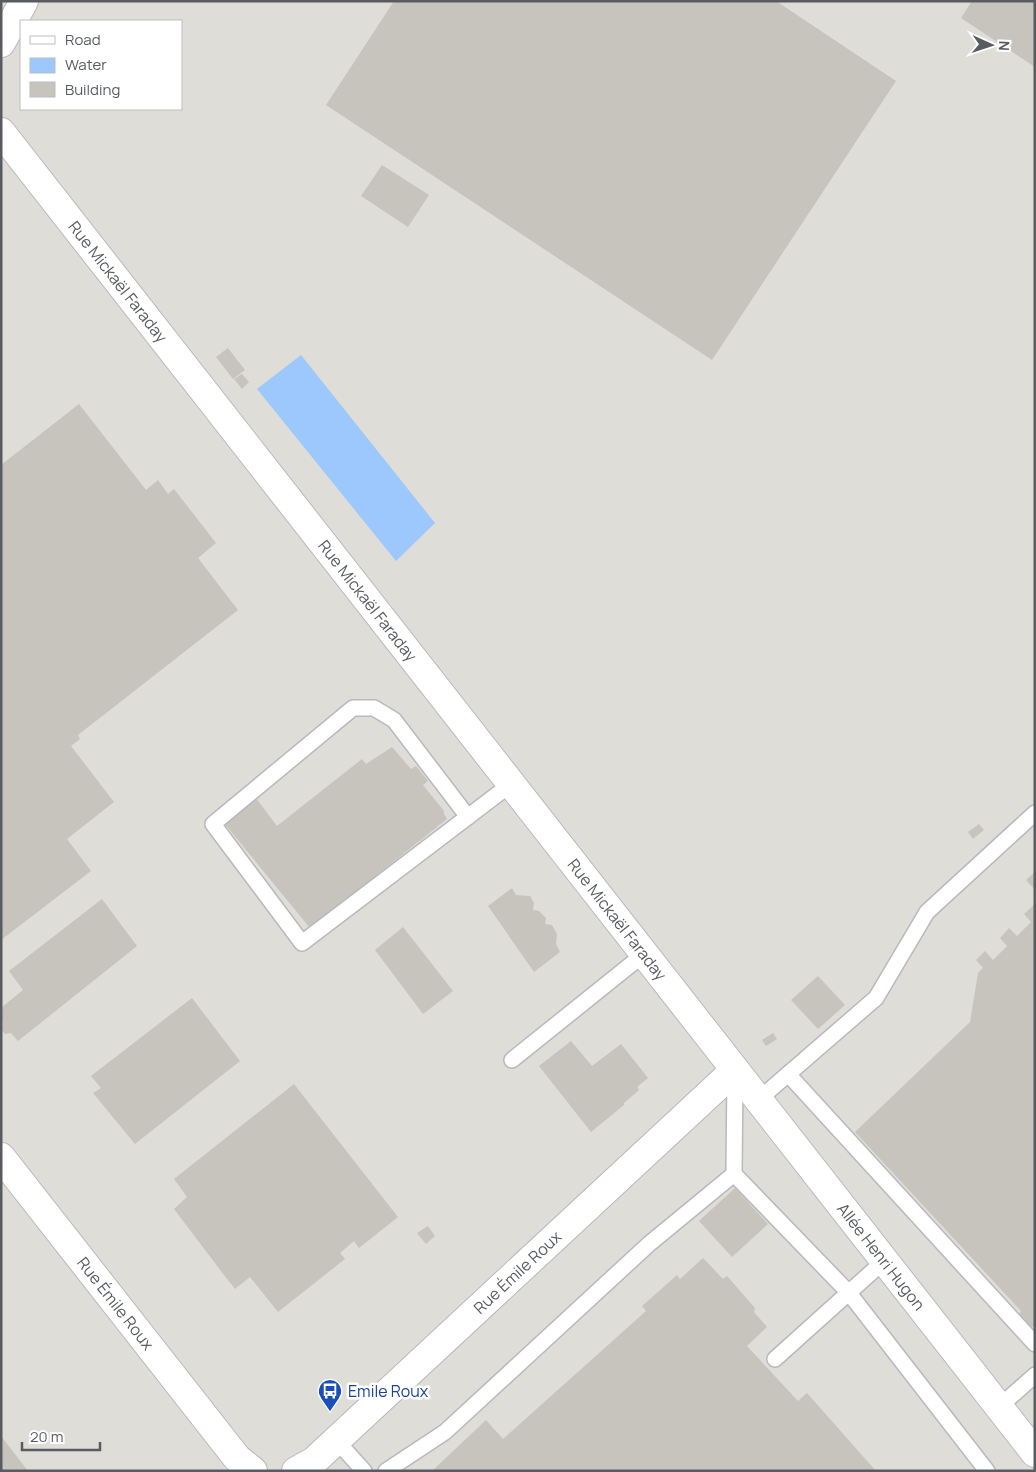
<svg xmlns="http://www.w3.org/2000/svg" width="1036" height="1472" viewBox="0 0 1036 1472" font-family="Manrope,sans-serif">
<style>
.industrial{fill:#dfddd7;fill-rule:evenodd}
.water{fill:#9cc8fe}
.building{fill:#c6c4bc}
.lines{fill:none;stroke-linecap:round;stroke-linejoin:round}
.lane-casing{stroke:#b7b9be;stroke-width:18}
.street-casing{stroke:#b7b9be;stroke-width:30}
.lane{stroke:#fff;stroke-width:15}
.street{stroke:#fff;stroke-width:28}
.labels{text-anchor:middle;stroke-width:5;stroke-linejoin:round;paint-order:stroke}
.street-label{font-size:16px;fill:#585b60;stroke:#fff}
.transit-label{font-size:16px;fill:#164399;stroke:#fff;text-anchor:start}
</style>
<rect width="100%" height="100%" fill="#ebeadf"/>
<path class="industrial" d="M1 1H1035V1471H1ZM21 21H181V109H21Z"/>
<polygon class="water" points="301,355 435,523 396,561 257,389"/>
<g class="building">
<polygon points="394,1 776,1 896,81 712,360 326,105"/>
<polygon points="972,1 1035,1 1035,67 961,18"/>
<polygon points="382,165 429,195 408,227 361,196"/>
<polygon points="228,348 245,370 233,379 216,357"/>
<polygon points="242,374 249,382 242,389 234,379"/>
<polygon points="79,404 146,490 158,480 168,494 174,489 216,543 198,558 238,610 78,735 80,739 71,746 114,802 67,839 91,871 1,940 1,465"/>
<polygon points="392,747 411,769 416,766 428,781 423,785 444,811 444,814 447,819 310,928 224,823 256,798 277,826 362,759 366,764"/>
<polygon points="979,824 984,830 973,839 968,832"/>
<polygon points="1035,872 1035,890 1026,880"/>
<polygon points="512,888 516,895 530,896 534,903 533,910 539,911 546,918 545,924 552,925 557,934 556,944 560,952 534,972 488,906"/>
<polygon points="102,899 137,946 18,1041 11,1033 5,1034 1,1029 3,1023 1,1020 1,1008 23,990 9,971"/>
<polygon points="1035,904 1035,1328 1029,1326 1019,1314 1021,1311 855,1132 970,1022 978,973 983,968 976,960 985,951 993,960 1007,946 1000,938 1009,928 1017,936 1031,922 1024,914"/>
<polygon points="403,927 453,991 423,1014 375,950"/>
<polygon points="818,976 845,1005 818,1029 791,1000"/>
<polygon points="192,998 240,1061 135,1144 93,1093 101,1088 91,1076"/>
<polygon points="773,1033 777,1039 766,1046 762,1040"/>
<polygon points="571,1041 592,1066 621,1044 648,1078 637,1087 639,1090 624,1103 624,1105 591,1132 539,1066"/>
<polygon points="294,1084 398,1217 359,1248 354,1241 340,1253 345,1259 278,1312 250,1277 235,1289 224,1275 174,1209 187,1197 174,1179"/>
<polygon points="735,1188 768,1224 732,1257 699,1221"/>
<polygon points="428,1226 435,1236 426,1244 417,1233"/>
<polygon points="703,1258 723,1279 727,1276 755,1308 754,1312 767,1327 747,1346 798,1401 807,1393 876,1471 432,1471 486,1420 503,1439 646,1311 642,1306 677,1275 680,1279"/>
<polygon points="1,1436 28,1471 1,1471"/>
</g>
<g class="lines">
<g class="lane-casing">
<g id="lane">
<polyline points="468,817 394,720 374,708 353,708 213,824 302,943 511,784"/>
<polyline points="512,1060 644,954"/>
<polyline points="788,1074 1035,1344"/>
<polyline points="758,1100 876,998 927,912 1035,813"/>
<polyline points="734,1174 849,1293 987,1471"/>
<polyline points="775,1359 884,1261"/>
<polyline points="998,1408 1035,1375"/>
<polyline points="336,1440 364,1471"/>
<polyline points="386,1471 445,1432 649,1244 734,1174 735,1072"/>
</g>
</g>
<g class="street-casing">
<g id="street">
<polyline points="1,43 24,1"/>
<path id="s1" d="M1 132 1035 1453"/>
<path id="s2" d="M1 1157 237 1458 253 1471"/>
<path id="s3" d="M296 1471 314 1461 735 1070"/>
</g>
</g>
<use href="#lane" class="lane"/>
<use href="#street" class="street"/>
</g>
<defs>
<g id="bus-pin" transform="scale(1.25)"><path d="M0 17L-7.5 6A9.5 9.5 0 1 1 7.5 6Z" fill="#1a4fb4" stroke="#fff"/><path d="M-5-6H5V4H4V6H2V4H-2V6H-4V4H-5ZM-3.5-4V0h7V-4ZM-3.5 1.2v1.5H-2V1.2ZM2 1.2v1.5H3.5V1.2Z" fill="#fff"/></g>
</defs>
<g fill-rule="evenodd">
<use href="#bus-pin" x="330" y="1391"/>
</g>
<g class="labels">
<g class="street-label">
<text dy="6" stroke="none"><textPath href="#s1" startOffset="190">Rue Mickaël Faraday</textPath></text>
<text dy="6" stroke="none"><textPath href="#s1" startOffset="595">Rue Mickaël Faraday</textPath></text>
<text dy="6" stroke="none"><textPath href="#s1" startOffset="1000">Rue Mickaël Faraday</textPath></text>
<text dy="6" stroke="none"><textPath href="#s1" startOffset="1428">Allée Henri Hugon</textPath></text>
<text dy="6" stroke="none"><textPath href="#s3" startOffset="298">Rue Émile Roux</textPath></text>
<text dy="6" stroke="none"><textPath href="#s2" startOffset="186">Rue Émile Roux</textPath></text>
</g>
<g class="transit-label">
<text x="348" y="1397">Emile Roux</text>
</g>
</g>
<rect width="1036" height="1472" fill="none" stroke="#585b60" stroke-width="5"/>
<rect x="20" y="20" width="162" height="90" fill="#ffffff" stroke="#bcbdbf"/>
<rect x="30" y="36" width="25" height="8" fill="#ffffff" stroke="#bcbdbf"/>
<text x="65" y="45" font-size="15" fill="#585b60">Road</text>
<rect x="30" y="58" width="25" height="15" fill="#9cc8fe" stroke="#bcbdbf"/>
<text x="65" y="70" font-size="15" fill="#585b60">Water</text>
<rect x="30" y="82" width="25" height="15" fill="#c6c4bc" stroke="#bcbdbf"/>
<text x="65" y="95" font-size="15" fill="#585b60">Building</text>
<g transform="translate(991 45) rotate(93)" stroke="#ffffff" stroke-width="4" paint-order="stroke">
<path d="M0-4L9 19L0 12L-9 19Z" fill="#585b60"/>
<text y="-8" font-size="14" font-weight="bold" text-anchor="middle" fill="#585b60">N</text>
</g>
<path d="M22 1442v8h78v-8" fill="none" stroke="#585b60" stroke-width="2.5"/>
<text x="30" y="1442" font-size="15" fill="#585b60" stroke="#ffffff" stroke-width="4" paint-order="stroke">20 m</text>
</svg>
